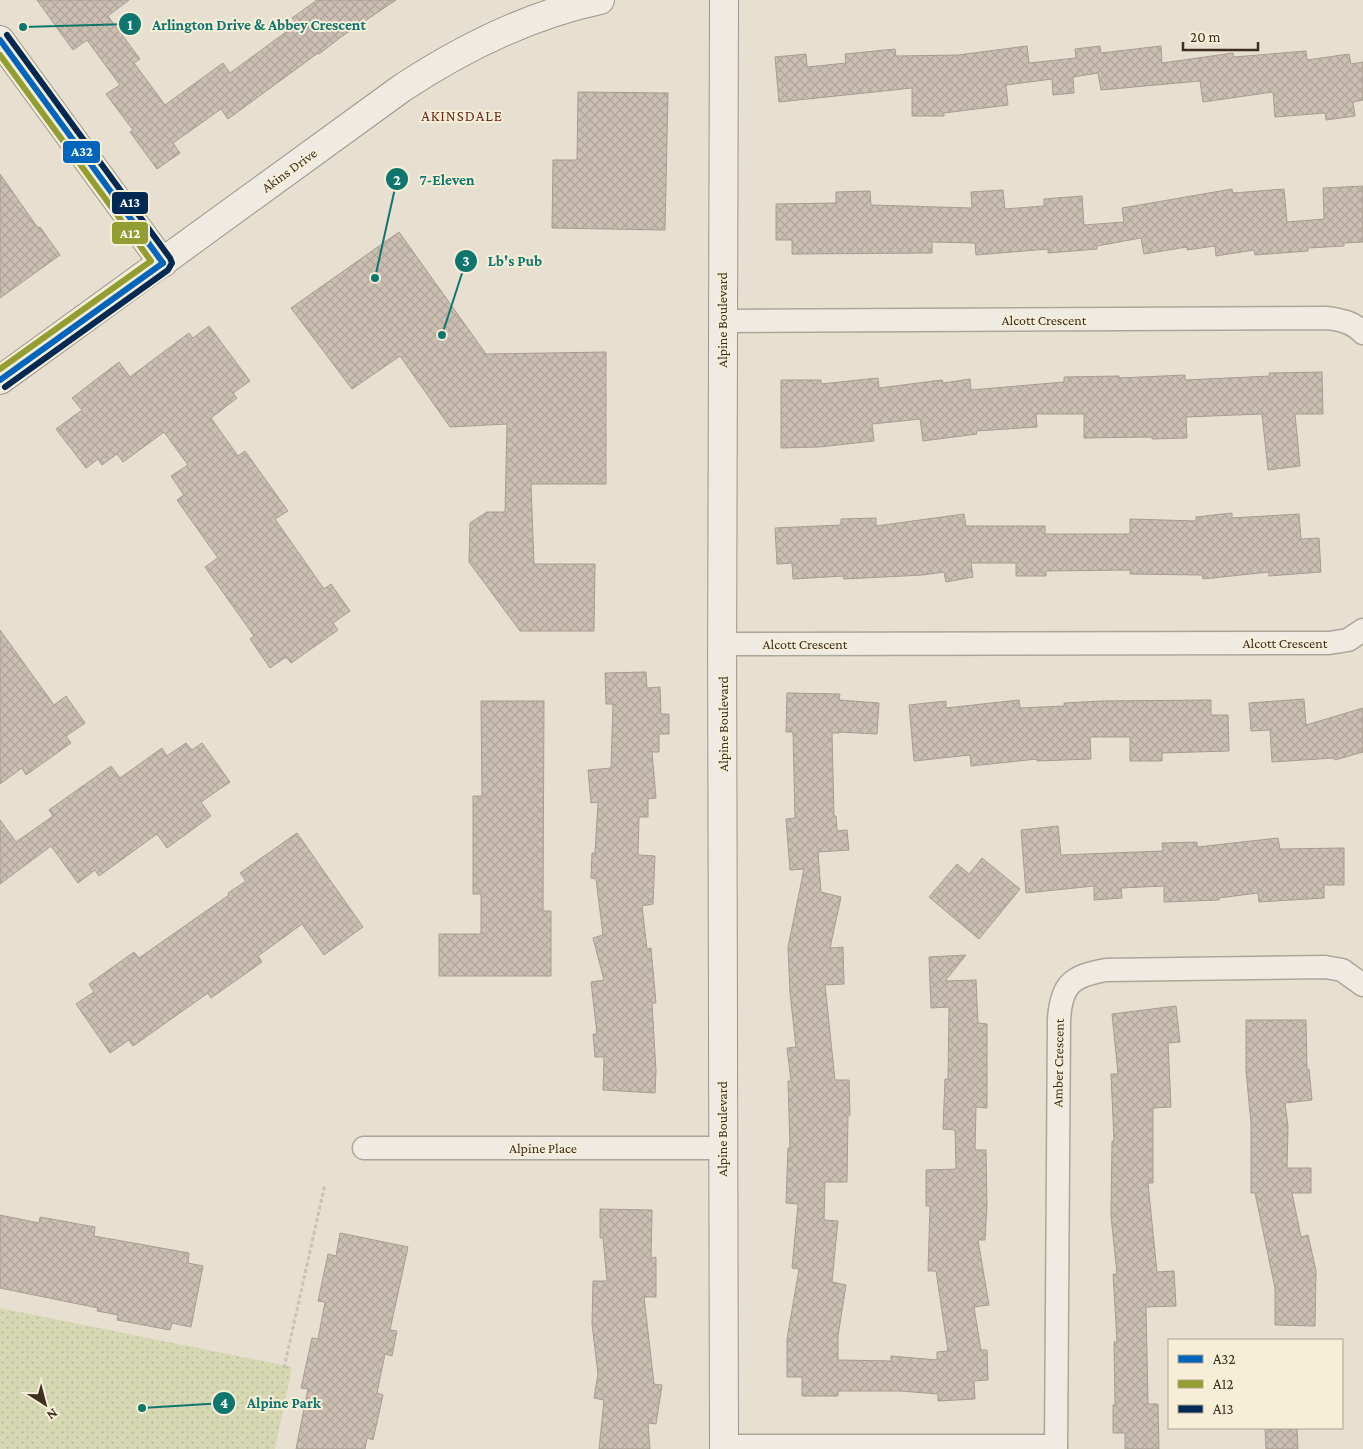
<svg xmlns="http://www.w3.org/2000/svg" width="1363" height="1449" viewBox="0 0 1363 1449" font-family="'Crimson Pro',serif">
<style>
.park{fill:url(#park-dots)}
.building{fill:url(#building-cross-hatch);stroke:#a89c90}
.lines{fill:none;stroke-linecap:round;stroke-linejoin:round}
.street-casing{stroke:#ada599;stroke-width:25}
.secondary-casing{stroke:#9c958a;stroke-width:30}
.path{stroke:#c8c2b9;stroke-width:3;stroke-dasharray:4 2.5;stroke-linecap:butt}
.street{stroke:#efebe3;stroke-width:22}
.secondary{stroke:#efebe3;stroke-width:28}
.bus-1-casing{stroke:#f7eed8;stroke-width:10}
.bus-2-casing{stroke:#f7eed8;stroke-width:10}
.bus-3-casing{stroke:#f7eed8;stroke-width:10}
.bus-1{stroke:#0065bd;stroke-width:6}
.bus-2{stroke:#929e31;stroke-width:6}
.bus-3{stroke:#002a54;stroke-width:6}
.labels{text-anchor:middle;stroke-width:4;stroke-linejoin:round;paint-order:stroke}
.street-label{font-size:14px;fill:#3d2e20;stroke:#f7eed8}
.neighbourhood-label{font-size:15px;letter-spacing:1px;fill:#6b2e1e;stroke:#f7eed8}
.leader{fill:none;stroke:#0f766e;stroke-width:2}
.callout-dot{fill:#0f766e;stroke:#f7eed8;stroke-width:2}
.mark-label{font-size:15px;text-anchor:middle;font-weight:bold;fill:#fff}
.callout-label{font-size:15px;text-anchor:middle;font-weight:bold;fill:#0f766e;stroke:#f7eed8;stroke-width:4;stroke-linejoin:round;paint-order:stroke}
.line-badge{stroke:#f7eed8;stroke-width:2}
.badge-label{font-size:14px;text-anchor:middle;font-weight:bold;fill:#fff}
</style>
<defs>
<pattern id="park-dots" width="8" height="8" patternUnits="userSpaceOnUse" patternTransform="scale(1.25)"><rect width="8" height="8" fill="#d6d7b3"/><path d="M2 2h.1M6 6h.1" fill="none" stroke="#b9b99a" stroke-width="1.8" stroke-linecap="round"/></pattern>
<pattern id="building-cross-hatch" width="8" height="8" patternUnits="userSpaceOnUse" patternTransform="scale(1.25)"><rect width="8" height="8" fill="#cbbfb2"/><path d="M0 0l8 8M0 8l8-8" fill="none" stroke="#afa499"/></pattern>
</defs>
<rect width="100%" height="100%" fill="#e7e0d1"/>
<polygon class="park" points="0,1308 292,1367 275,1449 0,1449"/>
<g class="building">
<polygon points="37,0 129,0 108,16 140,59 134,63 165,105 223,63 230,73 297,24 292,18 317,0 396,0 341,37 319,54 318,53 228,119 221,109 173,143 180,153 157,169 130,132 133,130 106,94 120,85 87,40 73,50"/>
<polygon points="1027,46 1029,63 1076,58 1075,49 1100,46 1101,53 1161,46 1162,63 1233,53 1234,57 1306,51 1307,60 1349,54 1351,64 1363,62 1363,100 1353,102 1355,116 1326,120 1325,113 1275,117 1273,92 1203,102 1200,81 1101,90 1098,73 1073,77 1074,93 1053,95 1052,79 1006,85 1008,105 944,113 944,116 912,116 912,88 779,102 775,57 806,54 807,67 846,63 845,54 895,49 896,56 958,55"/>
<polygon points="578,92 668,93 665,230 552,228 553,160 577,160"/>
<polygon points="0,174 38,228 40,227 60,255 0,298"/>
<polygon points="1363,186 1363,242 1344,243 1344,246 1308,248 1308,251 1255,255 1254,250 1216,256 1215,246 1187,250 1187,247 1144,254 1141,238 1097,246 1097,249 1048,253 1048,249 976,255 975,243 932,242 932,253 792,254 792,240 776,240 776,204 836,203 836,192 870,191 871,205 972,208 971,192 1003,190 1005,209 1044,206 1044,199 1082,196 1084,225 1124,222 1122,208 1232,189 1233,193 1284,189 1287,222 1324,219 1323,188"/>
<polygon points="399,232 486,354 606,352 606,484 531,484 534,564 595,564 594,631 520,631 469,562 470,523 487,512 505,512 507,424 450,427 400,356 352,389 291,308"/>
<polygon points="209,326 250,381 233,393 237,398 211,418 238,456 245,451 288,511 275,519 324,589 331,584 350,611 333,623 338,630 291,663 286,657 270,668 250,639 254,636 205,567 218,558 177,500 184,495 171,476 188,465 164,432 123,462 117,454 102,465 98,459 86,468 56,429 82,410 72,398 119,362 130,377 189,333 193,338"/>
<polygon points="1322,372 1323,414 1295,414 1300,466 1268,470 1262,414 1186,417 1187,438 1152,439 1152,437 1084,438 1084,414 1036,414 1037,427 976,431 977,434 923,441 920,419 872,424 874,441 819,447 781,448 781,380 821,380 821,384 878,378 879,388 942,380 943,383 970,379 971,390 1064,382 1064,377 1119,376 1119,378 1185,375 1185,380 1270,376 1269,373"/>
<polygon points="1232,513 1232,518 1299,514 1301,539 1319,538 1321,572 1269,576 1269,572 1203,579 1202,575 1130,574 1130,570 1046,571 1046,576 1016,576 1016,563 971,563 973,577 946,582 944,572 923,575 844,579 843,576 793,579 792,563 777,564 775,528 841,525 841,519 876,518 876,526 964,514 966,526 1045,526 1045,534 1130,534 1130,519 1196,521 1196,517"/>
<polygon points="0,630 54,705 66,696 85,723 66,736 71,743 26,775 22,768 0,784"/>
<polygon points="646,672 647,688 660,687 661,714 669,714 669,734 659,734 659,752 652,752 656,798 648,799 648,817 639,817 638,855 655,856 653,904 642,906 647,949 651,948 656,1003 652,1003 656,1071 655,1093 603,1090 604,1057 595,1057 593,1034 597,1034 591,982 604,980 593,938 603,935 596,879 591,878 592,853 595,853 598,802 591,803 588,770 611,768 613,704 606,704 605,673"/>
<polygon points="787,693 840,694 839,700 879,703 877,734 839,732 839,733 832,733 834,816 836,816 837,831 847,830 849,850 818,852 821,892 841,897 830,948 843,947 844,984 825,985 835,1080 849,1080 850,1115 848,1115 847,1182 825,1182 824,1220 838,1221 832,1282 846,1285 838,1336 838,1360 891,1361 891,1356 937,1360 937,1352 948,1351 936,1271 928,1271 930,1206 926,1206 926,1170 956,1169 955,1130 943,1129 945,1079 948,1079 949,1007 931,1008 929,957 966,955 945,981 976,980 978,1023 987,1024 987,1108 976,1107 975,1150 986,1150 987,1205 985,1240 978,1240 989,1305 974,1307 981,1350 987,1350 988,1380 974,1381 975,1399 938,1401 938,1394 900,1391 838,1391 838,1396 802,1396 802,1377 787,1377 787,1339 799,1269 792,1268 798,1204 786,1203 788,1148 790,1148 788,1081 791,1081 787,1048 796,1047 790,993 788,947 804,869 790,870 786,819 795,818 793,732 786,732"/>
<polygon points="1304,699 1306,725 1363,708 1363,752 1335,760 1334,758 1272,762 1270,730 1251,731 1249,703"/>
<polygon points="1019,700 1020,708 1064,706 1064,703 1102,701 1211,700 1211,715 1228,715 1229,751 1162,753 1162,761 1130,761 1130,737 1090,737 1091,759 1037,761 1037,759 971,766 970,755 914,761 909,705 946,701 946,708"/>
<polygon points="481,701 544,701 543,911 551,911 551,976 439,976 439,934 481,934 481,894 473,894 473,796 482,796"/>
<polygon points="186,743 192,750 202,743 230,782 201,802 211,816 167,848 157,834 99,876 95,870 78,883 51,846 0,884 0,820 16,842 53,816 49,810 111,766 120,778 162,748 167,756"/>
<polygon points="1058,826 1061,855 1163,851 1162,843 1197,842 1197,847 1278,838 1280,849 1344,848 1344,885 1324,885 1324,898 1259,902 1258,893 1219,898 1219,900 1164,902 1164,886 1121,888 1122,898 1094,900 1094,886 1026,893 1021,830"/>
<polygon points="297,833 363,927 324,955 302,924 258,956 262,962 211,998 208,993 133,1046 129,1040 110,1053 76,1004 94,992 89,984 134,952 139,958 229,895 228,893 246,881 240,873"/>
<polygon points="982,858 1020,889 979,939 929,897 957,864 969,874"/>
<polygon points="1176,1006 1180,1042 1168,1043 1171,1107 1153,1108 1153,1183 1148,1183 1157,1272 1174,1271 1176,1306 1146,1307 1148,1404 1158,1404 1159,1449 1125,1449 1125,1433 1113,1433 1113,1405 1115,1405 1114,1342 1117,1342 1113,1274 1117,1274 1111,1216 1112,1141 1114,1141 1111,1074 1118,1074 1112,1014"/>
<polygon points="1246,1020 1306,1020 1307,1070 1309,1069 1312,1100 1285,1103 1288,1127 1287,1168 1311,1168 1311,1193 1292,1193 1301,1237 1308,1235 1316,1271 1315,1326 1275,1325 1275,1288 1255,1193 1251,1193 1251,1123 1246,1071"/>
<polygon points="600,1209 652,1210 651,1258 656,1257 656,1297 644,1297 654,1384 662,1385 656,1424 648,1423 650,1449 599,1449 604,1400 594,1398 598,1374 592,1324 593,1281 607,1281 603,1238 600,1238"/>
<polygon points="0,1215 39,1223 40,1217 95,1227 94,1236 189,1253 188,1263 203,1266 191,1327 172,1323 170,1330 117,1320 118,1315 97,1311 98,1308 0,1288"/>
<polygon points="340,1233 408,1247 390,1330 397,1331 392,1356 385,1354 377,1393 383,1395 373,1440 367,1438 365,1449 296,1449 308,1389 301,1388 312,1338 318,1339 325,1302 318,1301 328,1254 336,1256"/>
<polygon points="1265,1428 1297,1428 1298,1449 1266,1449"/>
</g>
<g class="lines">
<g class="street-casing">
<g id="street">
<path d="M722 321 1328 318C1341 320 1353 322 1363 333"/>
<polyline points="723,644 1329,643 1348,640 1363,630"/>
<polyline points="364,1148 722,1148"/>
<polyline points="724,1446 1056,1446"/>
<path d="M1056 1449 1059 1020C1061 984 1072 976 1106 970L1325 967 1342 970 1363 985"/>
</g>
</g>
<g class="secondary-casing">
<g id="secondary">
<polyline points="0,40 163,263"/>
<path d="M0 380 402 88C463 48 528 15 600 0"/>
<path d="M724 1449C722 966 721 483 724 0"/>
</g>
</g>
<polyline class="path" points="284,1368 325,1184"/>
<use href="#street" class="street"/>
<use href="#secondary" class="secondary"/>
<g class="bus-1-casing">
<g id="bus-1">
<polyline points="0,40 163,263"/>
<polyline points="0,380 163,263"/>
</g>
</g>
<g class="bus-2-casing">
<polyline id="bus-2" points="0,55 151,261 0,369"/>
</g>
<g class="bus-3-casing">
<polyline id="bus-3" points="5,387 168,270 172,263 170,258 7,35"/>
</g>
<use href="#bus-1" class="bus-1"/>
<use href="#bus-2" class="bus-2"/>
<use href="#bus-3" class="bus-3"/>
</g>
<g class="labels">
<g class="street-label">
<text transform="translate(289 170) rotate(-36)" y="5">Akins Drive</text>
<text transform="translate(722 320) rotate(-90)" y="5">Alpine Boulevard</text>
<text x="1044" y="325">Alcott Crescent</text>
<text x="1285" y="648">Alcott Crescent</text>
<text x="805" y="649">Alcott Crescent</text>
<text transform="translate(723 724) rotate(-90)" y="5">Alpine Boulevard</text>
<text transform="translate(1058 1063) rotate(-89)" y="5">Amber Crescent</text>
<text transform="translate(722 1129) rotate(-90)" y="5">Alpine Boulevard</text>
<text x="543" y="1153">Alpine Place</text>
</g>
<g class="neighbourhood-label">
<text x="462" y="121">AKINSDALE</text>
</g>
</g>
<path class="leader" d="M23 27L130 24M375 278L397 179M442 335L466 261M142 1408L224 1403"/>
<g class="callout-dot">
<circle cx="23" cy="27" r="5"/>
<circle cx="375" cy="278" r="5"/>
<circle cx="442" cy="335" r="5"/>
<circle cx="142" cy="1408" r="5"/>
<circle cx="130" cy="24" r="12"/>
<circle cx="397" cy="179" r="12"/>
<circle cx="466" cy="261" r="12"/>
<circle cx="224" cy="1403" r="12"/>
</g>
<g class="mark-label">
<text x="130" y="30">1</text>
<text x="397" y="185">2</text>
<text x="466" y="266">3</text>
<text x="224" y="1408">4</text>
</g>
<g class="callout-label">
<text x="259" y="30">Arlington Drive &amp; Abbey Crescent</text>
<text x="447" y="185">7-Eleven</text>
<text x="515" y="266">Lb's Pub</text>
<text x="284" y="1408">Alpine Park</text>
</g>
<g class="line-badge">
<rect x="62" y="140" width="39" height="24" rx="5" fill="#0065bd"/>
<rect x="111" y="191" width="38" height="24" rx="5" fill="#002a54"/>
<rect x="111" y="221" width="38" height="24" rx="5" fill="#929e31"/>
</g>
<g class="badge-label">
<text x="82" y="156">A32</text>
<text x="130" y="207">A13</text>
<text x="130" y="238">A12</text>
</g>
<rect x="1168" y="1339" width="175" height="90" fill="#f7eed8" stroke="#ada18e"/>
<rect x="1178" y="1355" width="25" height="8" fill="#0065bd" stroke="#ada18e"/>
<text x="1213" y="1364" font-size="15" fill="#3d2e20">A32</text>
<rect x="1178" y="1380" width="25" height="8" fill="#929e31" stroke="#ada18e"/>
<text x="1213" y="1389" font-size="15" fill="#3d2e20">A12</text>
<rect x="1178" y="1405" width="25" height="8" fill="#002a54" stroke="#ada18e"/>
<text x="1213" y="1414" font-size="15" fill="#3d2e20">A13</text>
<g transform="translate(45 1404) rotate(144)" stroke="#f7eed8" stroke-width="4" paint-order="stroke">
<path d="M0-4L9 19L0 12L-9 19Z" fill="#3d2e20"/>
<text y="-8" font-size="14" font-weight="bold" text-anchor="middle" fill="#3d2e20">N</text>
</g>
<path d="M1183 42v8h75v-8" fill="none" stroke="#3d2e20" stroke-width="2.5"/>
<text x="1190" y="42" font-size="15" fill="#3d2e20" stroke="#f7eed8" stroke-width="4" paint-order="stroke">20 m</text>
</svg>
